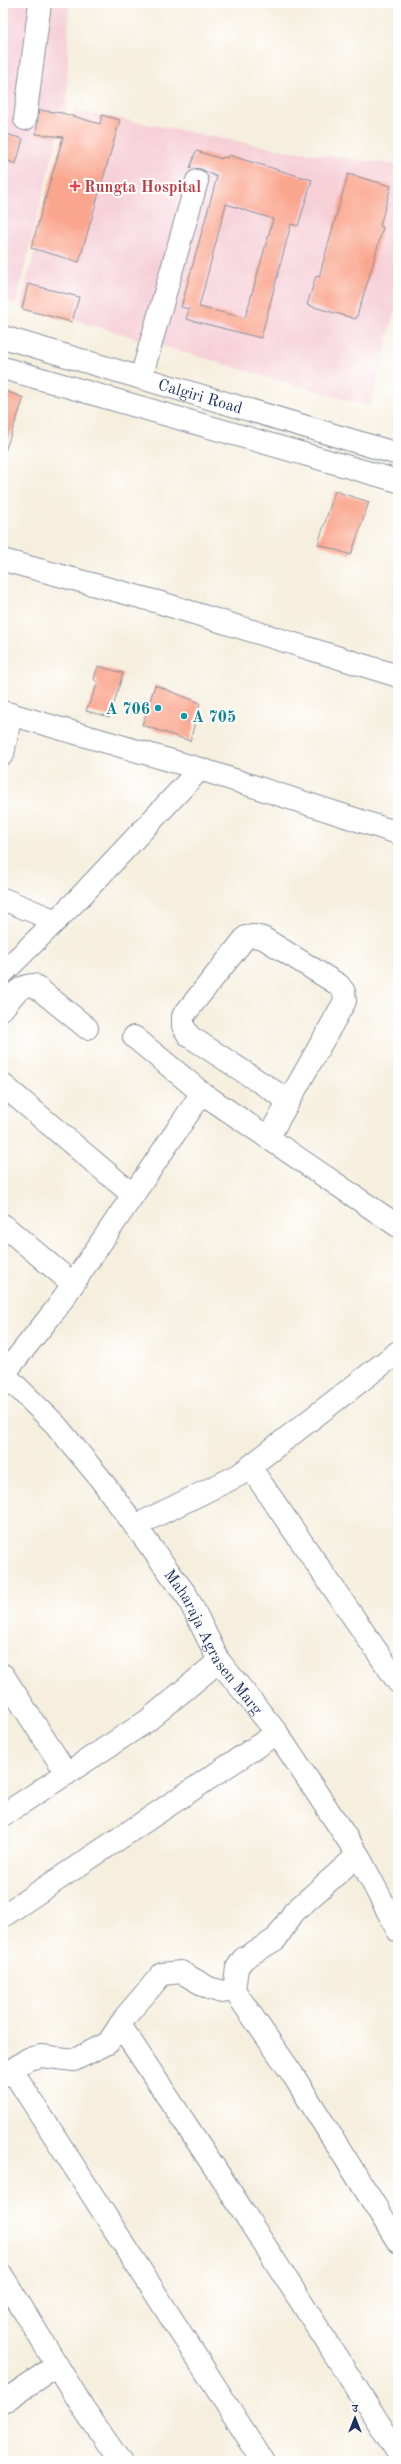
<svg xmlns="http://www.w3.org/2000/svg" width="401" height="2464" viewBox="0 0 401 2464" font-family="'Old Standard TT','Noto Serif Devanagari',serif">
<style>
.built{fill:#f6cfd7}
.building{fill:#faa58d;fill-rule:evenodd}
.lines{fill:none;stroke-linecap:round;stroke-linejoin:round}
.minor-casing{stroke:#888f9e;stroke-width:24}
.major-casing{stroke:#888f9e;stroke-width:24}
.minor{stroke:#fff;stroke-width:22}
.major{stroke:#fff;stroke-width:22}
.health-dot{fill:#e0444e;stroke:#fff;stroke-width:1.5}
.culture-dot{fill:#0f9aa8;stroke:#fff;stroke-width:1.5}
.labels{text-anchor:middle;stroke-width:4;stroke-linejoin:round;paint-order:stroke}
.health-label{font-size:16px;font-weight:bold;fill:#be3a42;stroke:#fff;text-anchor:start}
.street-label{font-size:16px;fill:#1b2f5e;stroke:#fff}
.culture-label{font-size:16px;font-weight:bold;fill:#0d838f;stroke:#fff;text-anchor:end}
</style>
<rect width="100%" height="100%" fill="#fff"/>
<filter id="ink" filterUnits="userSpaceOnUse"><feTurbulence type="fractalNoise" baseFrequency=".025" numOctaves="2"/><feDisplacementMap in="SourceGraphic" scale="8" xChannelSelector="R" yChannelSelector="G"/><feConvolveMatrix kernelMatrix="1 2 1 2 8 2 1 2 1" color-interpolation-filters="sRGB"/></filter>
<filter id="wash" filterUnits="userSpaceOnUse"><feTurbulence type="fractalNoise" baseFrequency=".012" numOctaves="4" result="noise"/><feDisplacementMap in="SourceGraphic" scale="16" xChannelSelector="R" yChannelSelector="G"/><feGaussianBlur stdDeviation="0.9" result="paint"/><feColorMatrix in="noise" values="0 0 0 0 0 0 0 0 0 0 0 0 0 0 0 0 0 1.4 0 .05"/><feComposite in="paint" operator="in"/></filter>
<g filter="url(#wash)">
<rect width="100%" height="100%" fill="#f6efde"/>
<g class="built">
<polygon points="3,3 69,3 67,106 43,192 16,303 3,299"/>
<polygon points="75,110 278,149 398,165 398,298 370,407 20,304"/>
</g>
<g id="blocks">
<g class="building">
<polygon points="39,110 62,113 100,124 102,115 120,120 79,262 31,248 63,137 36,134"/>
<polygon points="3,133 23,139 16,164 3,159"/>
<path d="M196 151 222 159V157L228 158V155L312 180 298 226 291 224 261 338 186 319 189 309 181 307 217 177 201 169 190 168ZM226 204 273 219 245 318 199 307Z"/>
<polygon points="348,174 391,186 380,226 383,227 371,271 356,319 307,305 316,276 319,277"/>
<polygon points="28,284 79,297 72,322 22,309"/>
<polygon points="3,390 24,398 5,451 3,450"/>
<polygon points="335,491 369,502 351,555 318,544"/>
<polygon points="98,666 123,673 110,717 86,711 98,683 94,679"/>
<polygon points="155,685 200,703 190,741 142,725"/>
</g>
</g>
</g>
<g filter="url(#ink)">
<use href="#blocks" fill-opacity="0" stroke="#888f9e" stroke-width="1"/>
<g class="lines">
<g class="minor-casing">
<g id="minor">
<polyline points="25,119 40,3"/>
<polyline points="141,378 197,181"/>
<polyline points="3,560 158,602 398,676"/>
<polyline points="3,712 200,769 398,833"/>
<polyline points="3,754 11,714"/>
<polyline points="3,899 56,921"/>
<polyline points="3,973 79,898 200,769"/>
<path d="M3 1008C12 997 18 985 34 985L87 1028"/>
<polyline points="134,1037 202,1093 398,1226"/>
<polyline points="3,1085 133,1195"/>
<polyline points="268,1138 345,1001 344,992 339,985 263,938 254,936 246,937 183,1016 183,1026 189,1036 289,1101"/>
<polyline points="3,1225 73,1284"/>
<path id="s1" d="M3 1373 55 1424 99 1477 187 1596 219 1661 277 1733 358 1855 398 1931"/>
<polyline points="4,1374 56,1309 202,1093"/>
<polyline points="250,1467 398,1682"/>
<polyline points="135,1526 239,1475 398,1352"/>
<polyline points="3,1675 67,1774"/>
<polyline points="3,1815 147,1721 219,1661"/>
<polyline points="3,1916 277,1733"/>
<polyline points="234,1990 293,2075 398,2242"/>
<polyline points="120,2025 230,2191 398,2453"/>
<polyline points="12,2070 263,2461"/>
<polyline points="3,2076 28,2059 41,2056 74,2060 108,2043 126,2016 162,1974 181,1972 209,1988 222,1992 234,1990 237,1968 243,1959 276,1939 294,1912 358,1855"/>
<polyline points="3,2277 84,2409 120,2461"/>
<polyline points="3,2402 57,2365"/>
</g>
</g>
<g class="major-casing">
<g id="major">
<path id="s2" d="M3 337 398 454"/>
<polyline points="3,368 398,481"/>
</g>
</g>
<use href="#minor" class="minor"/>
<use href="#major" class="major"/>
</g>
</g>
<path class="health-dot" d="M73 180h4v4h4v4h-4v4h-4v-4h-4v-4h4z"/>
<g class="culture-dot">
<circle cx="158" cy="708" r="4"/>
<circle cx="184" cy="716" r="4"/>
</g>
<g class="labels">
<g class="health-label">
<text x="84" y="192">Rungta Hospital</text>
</g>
<g class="street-label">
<text dy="6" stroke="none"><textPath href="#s2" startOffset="206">Calgiri Road</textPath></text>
<text dy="6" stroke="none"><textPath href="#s1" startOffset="343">Maharaja Agrasen Marg</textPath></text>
</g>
<g class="culture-label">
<text x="150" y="714">A 706</text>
<text x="192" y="722" text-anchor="start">A 705</text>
</g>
</g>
<rect width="401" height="2464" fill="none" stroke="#fff" stroke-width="16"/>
<g transform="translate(355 2418)" stroke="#ffffff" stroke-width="3" paint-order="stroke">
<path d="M0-3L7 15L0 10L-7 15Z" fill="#1b2f5e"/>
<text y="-6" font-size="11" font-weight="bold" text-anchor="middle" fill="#1b2f5e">उ</text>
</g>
</svg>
